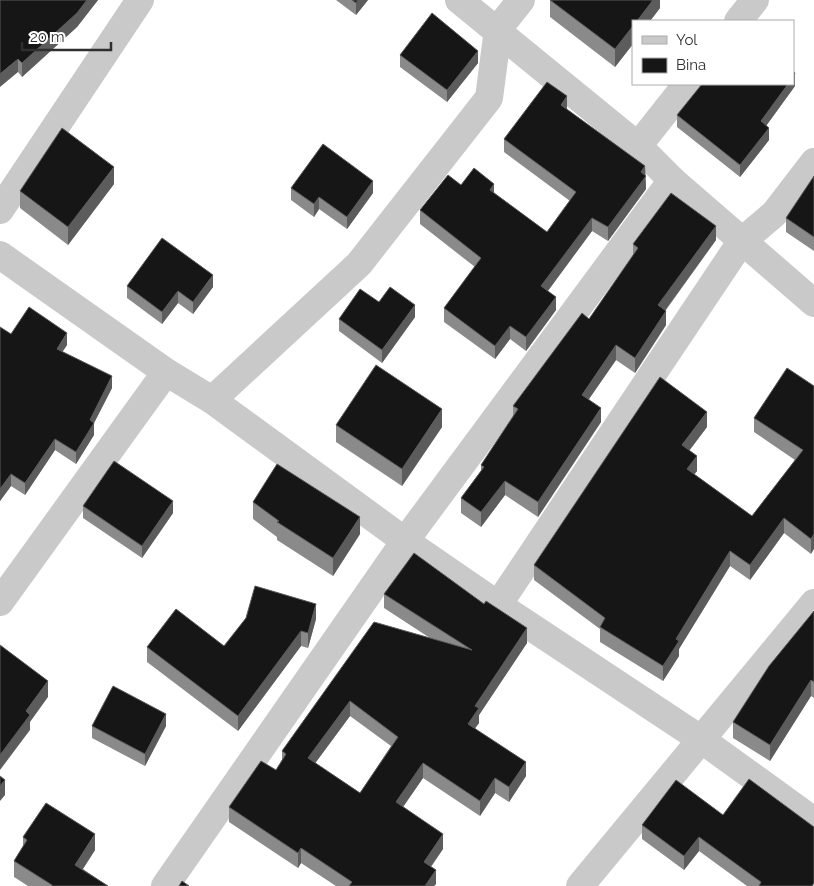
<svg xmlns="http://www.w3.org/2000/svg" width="814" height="886" viewBox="0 0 814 886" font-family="Raleway,sans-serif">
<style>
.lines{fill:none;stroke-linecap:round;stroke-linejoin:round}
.minor{stroke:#c9c9c9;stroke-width:28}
.tertiary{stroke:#c9c9c9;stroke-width:28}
.wall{fill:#8a8a8a;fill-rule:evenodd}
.shaded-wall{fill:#5c5c5c}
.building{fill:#161616;stroke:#5c5c5c;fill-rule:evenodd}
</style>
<rect width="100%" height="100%" fill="#fff"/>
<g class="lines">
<g class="minor">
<polyline points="459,0 638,146 672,180 814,303"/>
<polyline points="738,21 755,0"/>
<polyline points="638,146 687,84"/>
<polyline points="0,210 140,0"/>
<polyline points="212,400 359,264 489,98 498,29 521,0"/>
<polyline points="0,602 166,372"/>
<polyline points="498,605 741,242 774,214 814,162"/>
<polyline points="165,886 405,541 672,180"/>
<polyline points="580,886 814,603"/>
</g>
<polyline class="tertiary" points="0,255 166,372 212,400 405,541 498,605 702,740 814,821"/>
</g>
<g class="wall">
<polygon points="0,0 98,0 77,27 22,77 18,72"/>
<polygon points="336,0 368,0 356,15"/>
<polygon points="550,0 660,0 660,8 650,21 633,21 633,44 615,67 550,17"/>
<polygon points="400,55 478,63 447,102 400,67"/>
<polygon points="795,86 766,126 769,140 740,177 677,127 677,115"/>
<polygon points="567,109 645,166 646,189 608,241 592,231 548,291 556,310 526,351 510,339 495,359 444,322 444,308 475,267 420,224 420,210 461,185 494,193 547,232 570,201 504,152 504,139"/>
<polygon points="814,176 814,251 786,232 786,218"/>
<polygon points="114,184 68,245 20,208 20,191"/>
<polygon points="291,188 373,193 347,229 319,209 314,217 291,200"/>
<polygon points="716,240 666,310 666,325 635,373 616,360 589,399 601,422 538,517 505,495 481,527 461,513 461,498 481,471 481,465 513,416 513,406 589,319 633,256 633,244"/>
<polygon points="127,286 213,287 193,314 178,303 162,324 127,298"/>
<polygon points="379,302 415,317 382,363 339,331 339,319"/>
<polygon points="0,327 11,334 67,345 62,352 112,388 94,423 94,435 76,464 55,450 25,495 11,486 0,501"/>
<polygon points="814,386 811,554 784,533 750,580 730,566 679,649 679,656 663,681 600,642 600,629 534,580 534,565 707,427 689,451 697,471 694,474 752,516 795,460 754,432 754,418"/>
<polygon points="336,425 442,427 402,486 336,442"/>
<polygon points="253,502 360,534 333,576 277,540 277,537 253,519"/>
<polygon points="83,506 173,513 142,558 83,518"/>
<path d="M384 594 527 643 479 715V723L475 728 526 776 509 802 495 793 480 816 423 778 403 807 443 849 431 867 436 884 434 886H336L301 863 298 868 229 822V807L276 770 282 761V751L430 638 384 608ZM350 716 391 746 360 793 315 763Z"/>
<polygon points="814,611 814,698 811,696 770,761 733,738 733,722"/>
<polygon points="316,619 308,648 301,646 238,731 147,662 147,647 224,646"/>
<polygon points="92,726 166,726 145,766 92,738"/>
<polygon points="723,815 814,886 747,886 699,851 684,870 642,839 642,825"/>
<polygon points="23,837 95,850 83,869 108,886 28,886 14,877 14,861 23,846"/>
</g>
<g class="shaded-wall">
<polygon points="87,0 98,0 77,27 22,77 22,63"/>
<polygon points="358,0 368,0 356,15 356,3"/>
<polygon points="653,0 660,0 660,8 650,21 637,21"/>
<polygon points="633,26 633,44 615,67 615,49"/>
<polygon points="478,51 478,63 447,102 447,90"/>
<polygon points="18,59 18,72 0,87 0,74"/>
<polygon points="795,73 795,86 761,133 761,121 788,84 793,84 793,77"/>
<polygon points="567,96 567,110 561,105"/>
<polygon points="769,128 769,140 740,177 740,165"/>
<polygon points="645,166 646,189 608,241 608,227 641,172"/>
<polygon points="114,167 114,184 68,245 68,227"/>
<polygon points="373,181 373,193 347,229 347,217"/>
<polygon points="494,184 494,198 490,190"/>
<polygon points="319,197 319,209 314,217 314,204"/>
<polygon points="592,218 592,231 541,300 541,286"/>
<polygon points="716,226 716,240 658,320 658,305"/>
<polygon points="213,275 213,287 193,314 193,302"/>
<polygon points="178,291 178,303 162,324 162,312"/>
<polygon points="556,297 556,310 526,351 526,337"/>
<polygon points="415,305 415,317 382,363 382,350"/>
<polygon points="666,311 666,325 635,373 635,358"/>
<polygon points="510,326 510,339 495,359 495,346"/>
<polygon points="67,333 67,345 57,360 57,349"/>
<polygon points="616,345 616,360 582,409 582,395"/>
<polygon points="112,376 112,388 94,423 94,435 76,464 76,452 90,420"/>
<polygon points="601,408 601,422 538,517 538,502"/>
<polygon points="442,409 442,427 402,486 402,469"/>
<polygon points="707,412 707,427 682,460 682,445"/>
<polygon points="55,439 55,450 25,495 25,483"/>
<polygon points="697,456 697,471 687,484 687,469"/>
<polygon points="11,474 11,486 0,501 0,489"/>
<polygon points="505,481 505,495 481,527 481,512"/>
<polygon points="173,501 173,513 142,558 142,546"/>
<polygon points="360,517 360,534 333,576 333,558"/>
<polygon points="784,518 784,533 750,580 750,565"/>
<polygon points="814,534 814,549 811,554 811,539"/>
<polygon points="730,551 730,566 679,649 679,656 663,681 663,666 676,639"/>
<polygon points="316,604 316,619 308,648 308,633"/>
<polygon points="527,628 527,643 479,715 479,723 468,738 468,724 475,706"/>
<polygon points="301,631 301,646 238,731 238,716"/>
<polygon points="811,680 811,696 770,761 770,745"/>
<polygon points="48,681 48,697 30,722 30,730 0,770 0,755 26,711"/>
<polygon points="350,701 350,716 308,773 308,758"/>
<polygon points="166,714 166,726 145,766 145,754"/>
<polygon points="526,762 526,776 509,802 509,787"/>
<polygon points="423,763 423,778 396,817 396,802"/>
<polygon points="495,778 495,793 480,816 480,801"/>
<polygon points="5,780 5,795 0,801 0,786"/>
<polygon points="95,834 95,850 75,881 75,865"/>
<polygon points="443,834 443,849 424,876 424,862"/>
<polygon points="699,837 699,851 684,870 684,856"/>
<polygon points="301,848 301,863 298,868 298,853"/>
<polygon points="436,870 436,884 434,886 425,886"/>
</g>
<g class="building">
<polygon points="0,0 87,0 77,13 22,63 18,59 0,74"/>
<polygon points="352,0 358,0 356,3"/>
<polygon points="550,0 653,0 637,21 633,21 633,26 615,49"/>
<polygon points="432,13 478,51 447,90 400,55"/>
<polygon points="793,71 795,73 793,77"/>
<polygon points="547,82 567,96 561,105 645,166 641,172 646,176 608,227 592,218 541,286 556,297 526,337 510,326 495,346 444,308 481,258 420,210 448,175 461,185 474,168 494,184 490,190 547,232 576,192 504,139"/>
<polygon points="702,84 788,84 761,121 769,128 740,165 677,115"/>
<polygon points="62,128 114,167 68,227 20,191"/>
<polygon points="323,144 373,181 347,217 319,197 314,204 291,188"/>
<polygon points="814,176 814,237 786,218"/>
<polygon points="671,193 716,226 658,305 666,311 635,358 616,345 582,395 601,408 538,502 505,481 481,512 461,498 484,467 481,465 518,409 513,406 582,313 589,319 638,248 633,244"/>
<polygon points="162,238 213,275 193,302 178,291 162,312 127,286"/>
<polygon points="390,287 415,305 382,350 339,319 360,289 379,302"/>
<polygon points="29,307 67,333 57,349 112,376 90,420 94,423 76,452 55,439 25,483 11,474 0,489 0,327 11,334"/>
<polygon points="376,365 442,409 402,469 336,425"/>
<polygon points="787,368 814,386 814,534 811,539 784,518 750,565 730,551 676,639 679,641 663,666 600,627 605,618 534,565 660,377 707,412 682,445 697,456 687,469 752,516 803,450 754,418"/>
<polygon points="114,461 173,501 142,546 83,506"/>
<polygon points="277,464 360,517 333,558 277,522 279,521 253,502"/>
<path d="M414 553 484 604 486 601 527 628 475 706 479 708 468 724 526 762 509 787 495 778 480 801 423 763 396 802 443 834 424 862 436 870 425 886H349L352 882 301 848 298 853 229 807 261 761 276 770 286 754 282 751 374 622 472 650 384 594ZM350 701 398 737 360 793 308 758Z"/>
<polygon points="255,586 316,604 308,633 301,631 238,716 147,647 176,609 224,646 246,618"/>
<polygon points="814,611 814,682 811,680 770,745 733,722 769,666"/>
<polygon points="0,645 48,681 26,711 30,715 0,755"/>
<polygon points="113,686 166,714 145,754 92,726"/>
<polygon points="0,776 5,780 0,786"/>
<polygon points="749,779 814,827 814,883 812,886 759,886 761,882 699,837 684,856 642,825 676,780 723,815"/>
<polygon points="46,803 95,834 75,865 108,886 52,886 52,885 14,861 27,840 23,837"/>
<polygon points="182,881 189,886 179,886"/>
</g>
<rect x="632" y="20" width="162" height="65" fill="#ffffff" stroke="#acacac"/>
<rect x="642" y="36" width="25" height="8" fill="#c9c9c9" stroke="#acacac"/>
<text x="676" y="45" font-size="15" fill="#2f2f2f">Yol</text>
<rect x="642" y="58" width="25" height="15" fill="#161616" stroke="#acacac"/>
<text x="676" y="70" font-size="15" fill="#2f2f2f">Bina</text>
<path d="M22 42v8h89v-8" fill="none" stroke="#2f2f2f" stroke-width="2.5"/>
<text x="30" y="42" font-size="15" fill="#2f2f2f" stroke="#ffffff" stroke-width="4" paint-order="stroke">20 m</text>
</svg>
